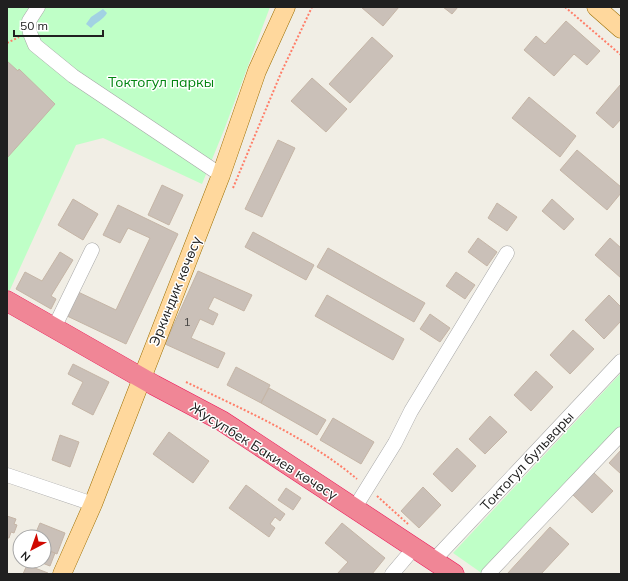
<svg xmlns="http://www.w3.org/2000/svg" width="628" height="581" viewBox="0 0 628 581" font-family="Mulish,sans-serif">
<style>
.park{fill:#bfffc7}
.water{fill:#a2d2e3}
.building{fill:#cac0b8;stroke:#c5b5a6}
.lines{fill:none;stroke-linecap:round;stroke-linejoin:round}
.minor-casing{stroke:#a7a7a7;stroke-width:15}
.major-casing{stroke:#9c6e00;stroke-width:19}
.highway-casing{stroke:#ed1557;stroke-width:21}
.path{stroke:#ff7e69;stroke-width:2;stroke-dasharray:2 2;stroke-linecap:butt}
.minor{stroke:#fff;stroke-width:14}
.major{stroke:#ffd89d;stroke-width:18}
.highway{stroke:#f08696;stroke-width:20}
.labels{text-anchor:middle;stroke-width:3;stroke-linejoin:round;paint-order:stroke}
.number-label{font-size:12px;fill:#4a4846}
.park-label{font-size:14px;fill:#028511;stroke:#fff}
.street-label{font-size:14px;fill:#202020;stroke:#fff}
</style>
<rect width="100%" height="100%" fill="#f1eee5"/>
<g class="park">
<polygon points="7,7 270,7 224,130 202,184 103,138 76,145 9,292 7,291"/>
<polygon points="621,373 621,427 483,574 453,553"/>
</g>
<path class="water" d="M103 9 107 13C103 20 96 22 91 28L86 24 91 17Z"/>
<g class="building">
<polygon points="361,7 399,7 383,26"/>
<polygon points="443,7 458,7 452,14"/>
<polygon points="566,21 600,51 587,65 574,54 554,76 524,50 536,36 545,44"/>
<polygon points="372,37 393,56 350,103 329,84"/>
<polygon points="7,61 18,71 19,69 55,104 7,158"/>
<polygon points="312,78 347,109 326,132 291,101"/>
<polygon points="621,84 621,119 613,128 596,113"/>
<polygon points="529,97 576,136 560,157 512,118"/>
<polygon points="278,140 295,148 262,217 245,209"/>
<polygon points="577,150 621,187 621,193 607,210 560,170"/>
<polygon points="162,185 183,195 169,225 148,215"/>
<polygon points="73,199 98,214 83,240 58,225"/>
<polygon points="552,199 574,219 564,230 542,211"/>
<polygon points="497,203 517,217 507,231 488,218"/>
<polygon points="118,205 178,234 126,344 65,315 76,291 116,310 150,238 128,228 120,243 103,235"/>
<polygon points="253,232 314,265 306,280 245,247"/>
<polygon points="478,238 497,252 487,266 468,252"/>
<polygon points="610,238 621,248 621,278 595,255"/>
<polygon points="328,248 425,303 414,322 317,267"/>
<polygon points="60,252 73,260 51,296 56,299 51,309 16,289 25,272 42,281"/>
<polygon points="198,271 252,295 244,311 214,297 208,309 218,314 213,325 200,319 191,338 225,353 218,368 165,344"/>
<polygon points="456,272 475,285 465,299 446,286"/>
<polygon points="327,295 404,339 393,360 315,316"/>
<polygon points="609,295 621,307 621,321 604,339 585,320"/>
<polygon points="430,314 450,328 440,342 420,329"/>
<polygon points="573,330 594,349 570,374 550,355"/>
<polygon points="73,364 109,382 93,415 72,404 83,382 68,374"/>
<polygon points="236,367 270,385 261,403 227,385"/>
<polygon points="536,371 553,387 531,411 514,395"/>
<polygon points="269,388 326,420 317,435 261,403"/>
<polygon points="490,416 507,432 485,454 469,439"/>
<polygon points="333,418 374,442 361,464 320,440"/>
<polygon points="169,432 209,461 193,483 153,454"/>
<polygon points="60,435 79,442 70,467 52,460"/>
<polygon points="457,448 476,466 452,492 433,474"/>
<polygon points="621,450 621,474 609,463"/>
<polygon points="593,472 613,491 592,513 572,494"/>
<polygon points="246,485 285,514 280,521 275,517 270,524 275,528 269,537 229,508"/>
<polygon points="423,487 441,505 419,528 401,511"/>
<polygon points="286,488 301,498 293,510 278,500"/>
<polygon points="7,516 16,519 14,524 17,525 14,533 11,532 9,538 7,538"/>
<polygon points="40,523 65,533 57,554 44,549 44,537 34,537"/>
<polygon points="342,523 385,558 372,574 337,574 348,562 325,543"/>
<polygon points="550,527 569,544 541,574 507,574"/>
<polygon points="44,549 55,553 50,566 37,561 44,561"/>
<polygon points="27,565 48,573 48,574 23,574"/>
</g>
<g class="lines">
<g class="minor-casing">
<g id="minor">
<polyline points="38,7 29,21 30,33 35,45 73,76 221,175"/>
<polyline points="54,328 92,250"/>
<polyline points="7,475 93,504"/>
<polyline points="354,509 395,443 411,411 507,253"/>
<polyline points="433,561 621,361"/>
<polyline points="392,574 414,548"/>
<polyline points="488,574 621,434"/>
</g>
</g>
<g class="major-casing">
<g id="major">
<polyline points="596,7 621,29"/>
<polyline points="62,574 93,504 221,175 257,71 286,7"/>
</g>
</g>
<g class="highway-casing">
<polyline id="highway" points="7,301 154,385 222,421 454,574"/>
</g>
<g class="path">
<polyline points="565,7 621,55"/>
<polyline points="7,43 19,37"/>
<polyline points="233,188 281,73 312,7"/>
<path d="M186 382C244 410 307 437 357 479"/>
<polyline points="377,496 408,524"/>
</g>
<use href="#minor" class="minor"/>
<use href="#major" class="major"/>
<use href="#highway" class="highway"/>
</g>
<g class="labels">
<g class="number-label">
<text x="187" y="326">1</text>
</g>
<g class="park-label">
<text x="161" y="87">Токтогул паркы</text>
</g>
<g class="street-label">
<text transform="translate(175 291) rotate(-68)" y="5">Эркиндик көчөсү</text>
<text transform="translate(264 451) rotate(32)" y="5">Жусупбек Бакиев көчөсү</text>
<text transform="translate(527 461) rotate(-47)" y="5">Токтогул бульвары</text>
</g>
</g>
<rect width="628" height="581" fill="none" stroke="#202020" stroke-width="16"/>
<g transform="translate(32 549) rotate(221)"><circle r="19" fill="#ffffff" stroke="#a6a6a6"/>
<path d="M0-3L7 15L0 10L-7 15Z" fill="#d00800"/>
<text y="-6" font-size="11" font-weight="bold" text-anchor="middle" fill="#202020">N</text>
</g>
<path d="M14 30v6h89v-6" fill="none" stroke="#202020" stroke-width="2"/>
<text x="20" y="30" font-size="12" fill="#202020" stroke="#ffffff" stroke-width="3" paint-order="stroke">50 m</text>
</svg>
